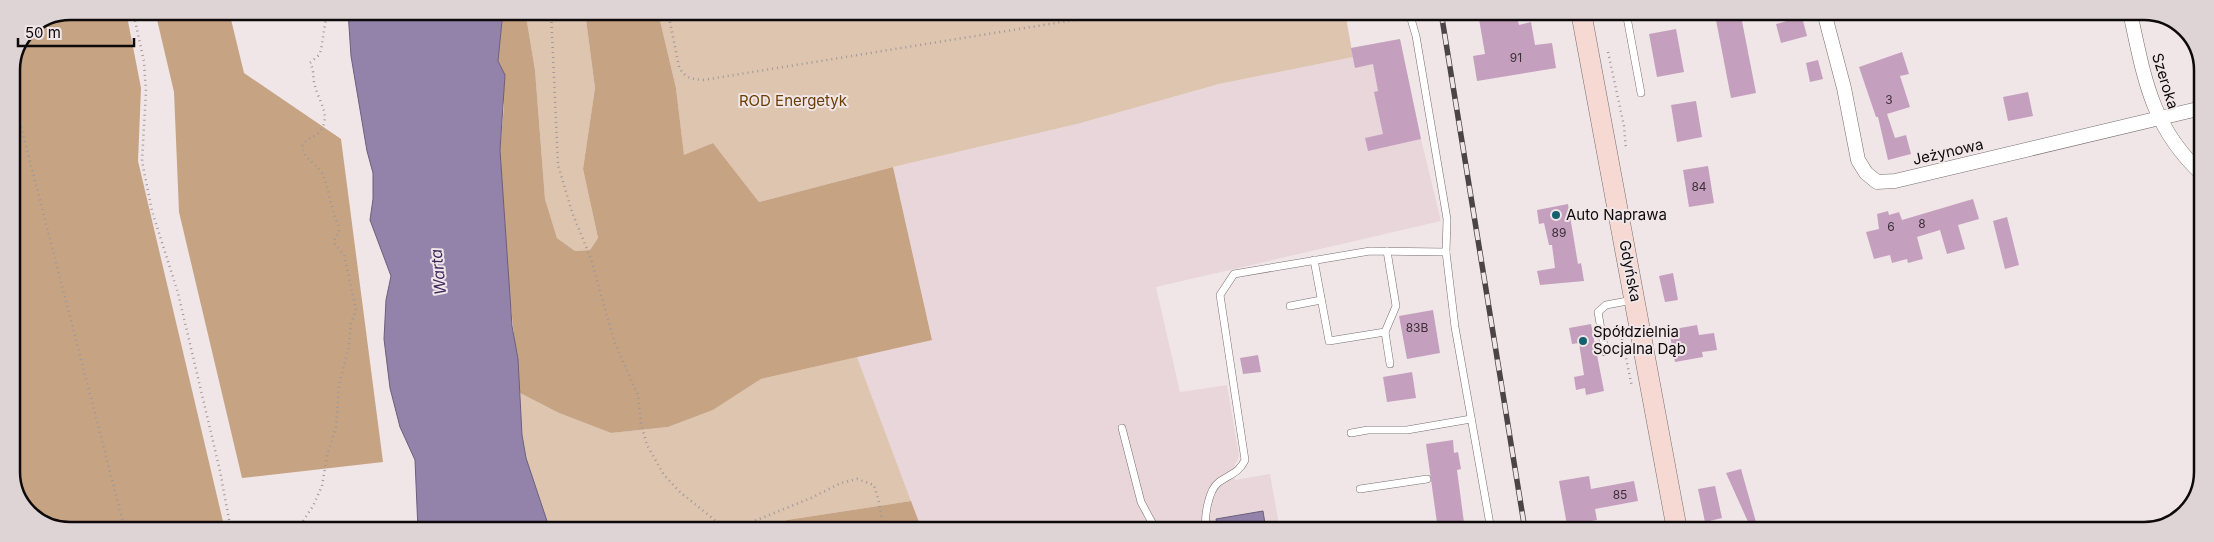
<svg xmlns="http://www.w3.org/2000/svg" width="2214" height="542" viewBox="0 0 2214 542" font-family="Inter,sans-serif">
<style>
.built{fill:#e9d6da}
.green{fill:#ddc5af}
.forest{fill:#c6a382}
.water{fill:#9383ab;stroke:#6b5f7b}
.building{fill:#c59fbe}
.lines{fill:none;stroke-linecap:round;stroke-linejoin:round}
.service-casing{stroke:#776e70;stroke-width:8}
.minor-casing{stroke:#776e70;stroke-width:15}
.secondary-casing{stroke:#776e70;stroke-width:21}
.path{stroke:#9f9798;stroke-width:2.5;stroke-dasharray:1 4;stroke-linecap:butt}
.service{stroke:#fff;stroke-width:7}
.minor{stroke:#fff;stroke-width:14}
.secondary{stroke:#f5d9d2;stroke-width:20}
.rail-casing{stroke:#4b4547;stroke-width:5.5}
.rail{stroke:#f0e6e8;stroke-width:4;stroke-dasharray:11;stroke-linecap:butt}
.poi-dot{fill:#14606c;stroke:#f0e6e8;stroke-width:2}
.labels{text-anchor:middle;stroke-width:4;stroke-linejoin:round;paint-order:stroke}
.number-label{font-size:12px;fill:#3c2f38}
.street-label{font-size:15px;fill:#0e0a0b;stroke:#f0e6e8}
.park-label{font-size:15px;fill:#6b3e01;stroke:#f0e6e8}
.poi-label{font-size:15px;fill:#0e0a0b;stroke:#f0e6e8;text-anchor:start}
.water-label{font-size:16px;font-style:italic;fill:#3e275b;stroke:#f0e6e8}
.rim{fill:none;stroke:#0e0a0b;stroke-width:2.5}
</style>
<rect width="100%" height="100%" fill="#f0e6e8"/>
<g class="built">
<polygon points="1400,39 1421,139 1441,221 1156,287 1180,392 1227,385 1239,456 1234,467 1235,480 1270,474 1280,530 922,530 857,357 932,339 893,167 1077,124 1219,84 1352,57 1351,48"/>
<polygon points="1735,522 1737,531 1713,530"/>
</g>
<g class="green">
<polygon points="523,12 585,12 595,88 583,169 598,238 590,250 575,251 557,238 545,199 535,70 527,22"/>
<polygon points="658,12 1345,12 1353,57 1219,84 1077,124 893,167 759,202 713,143 684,156 676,88"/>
<polygon points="857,357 911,501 787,520 761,530 550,530 526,458 522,435 520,393 559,413 611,433 668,427 713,410 761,379"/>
</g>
<g class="forest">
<polygon points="70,11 126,11 141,88 138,161 225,530 58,530 34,515 12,466 11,70 29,28"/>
<polygon points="155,11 229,11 244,73 341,139 383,462 242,478 179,212 174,92"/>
<polygon points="503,11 523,12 527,22 535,70 545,199 557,238 575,251 590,250 598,238 583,169 595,88 585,12 658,12 676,88 684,155 713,143 759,202 893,167 932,340 761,379 713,410 668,427 611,433 559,413 520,393 505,250 500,150 504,105 498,61"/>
<polygon points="911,501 922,530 761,530 787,520"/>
</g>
<g class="water">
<polygon points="348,11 503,11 498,61 505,75 500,150 512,326 518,359 522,435 526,458 550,530 418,530 415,460 400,427 390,388 384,339 386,300 391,276 370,220 373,199 373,173 367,151 351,56"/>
<polygon points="1263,511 1266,530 1218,530 1216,519"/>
</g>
<g class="building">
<polygon points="1497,12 1516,13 1519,25 1531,22 1535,45 1552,43 1556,68 1477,81 1473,56 1485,54 1479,19 1498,16"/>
<polygon points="1741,16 1756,93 1731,98 1716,20"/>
<polygon points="1802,17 1807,36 1781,43 1776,24"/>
<polygon points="1676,29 1684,72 1657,77 1649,34"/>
<polygon points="1400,39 1421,139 1368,151 1365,138 1383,134 1374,92 1378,91 1373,64 1355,68 1351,48"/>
<polygon points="1902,52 1909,74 1900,76 1910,107 1887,114 1895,138 1906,135 1911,154 1888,160 1878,117 1876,117 1859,67"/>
<polygon points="1818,60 1823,79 1810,82 1806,63"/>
<polygon points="2028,92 2033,116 2008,121 2003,97"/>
<polygon points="1696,101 1702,137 1677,142 1671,105"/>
<polygon points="1708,166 1714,203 1689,207 1683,170"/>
<polygon points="1973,199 1979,219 1958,225 1965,249 1947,254 1940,230 1917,237 1923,259 1908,263 1907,259 1892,263 1890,255 1874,259 1866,232 1879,229 1877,214 1888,211 1889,215 1899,212 1902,220"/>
<polygon points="1568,204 1578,264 1581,263 1584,281 1540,285 1537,271 1555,268 1552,245 1549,245 1544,223 1539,224 1537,210"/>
<polygon points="2007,217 2019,265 2005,269 1993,221"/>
<polygon points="1673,273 1678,300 1665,302 1659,276"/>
<polygon points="1433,310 1440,353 1407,359 1399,316"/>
<polygon points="1591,324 1604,391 1586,395 1585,388 1576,390 1574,377 1584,375 1579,343 1572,344 1569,328"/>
<polygon points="1697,325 1699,335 1714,333 1717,350 1702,352 1703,357 1675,362 1669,330"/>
<polygon points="1258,355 1261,372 1243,374 1240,358"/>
<polygon points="1412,372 1416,398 1387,402 1383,377"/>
<polygon points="1453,440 1454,453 1458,452 1461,469 1457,470 1465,530 1438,530 1426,444"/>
<polygon points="1741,469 1756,522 1749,524 1726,473"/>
<polygon points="1589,476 1591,489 1634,481 1638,501 1595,509 1597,520 1567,525 1559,481"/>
<polygon points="1715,486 1722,518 1705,522 1698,489"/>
</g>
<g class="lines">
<g class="service-casing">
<g id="service">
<polyline points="1409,12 1416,36 1447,219 1446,252 1455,327 1491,530"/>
<polyline points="1626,12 1641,93"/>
<polyline points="1387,251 1396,306 1385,332 1390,364"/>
<polyline points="1314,260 1329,341 1385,332"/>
<polyline points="1290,306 1321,300"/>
<polyline points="1605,352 1598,312 1606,305 1633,300"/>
<polyline points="1122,428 1141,502 1156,530"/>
<polyline points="1351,433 1368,430 1407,430 1471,419"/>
<polyline points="1360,489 1427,479"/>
<path d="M1206 530C1204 518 1208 490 1219 482 1230 474 1239 473 1245 460L1220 295 1234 274 1370 251 1446 252"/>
</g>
</g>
<g class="minor-casing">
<g id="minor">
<polyline points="1824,12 1844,88 1858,160 1866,173 1877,182 1895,181 2202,108"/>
<path d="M2130 12C2144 77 2151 127 2202 174"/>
</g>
</g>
<g class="secondary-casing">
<polyline id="secondary" points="1581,12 1677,530"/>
</g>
<g class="path">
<polyline points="133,11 144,62 146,92 142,161 152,211 178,293 220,471 231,530"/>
<polyline points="551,12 558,165 572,212 591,259 614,341 638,395 641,424 647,445 664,475 680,492 727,530"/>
<path d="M668 12 679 67C685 78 691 79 703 80L1124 12"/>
<polyline points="1608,52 1624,126 1626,150"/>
<polyline points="11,88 125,530"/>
<polyline points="1620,329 1632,387"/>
<path d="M299 530 301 524 313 506 322 486 327 456 336 427 339 385 349 346 351 324 356 309 344 255 334 243C334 237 339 234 339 229 339 224 335 219 334 214 330 202 328 185 322 173 315 162 304 160 302 146 307 137 318 137 322 128 330 114 318 99 315 86 312 78 315 71 310 63L319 55 321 50 327 11"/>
<polyline points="732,530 811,498 841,483 857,479 874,485 879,502 884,530"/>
</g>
<use href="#service" class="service"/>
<use href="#minor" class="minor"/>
<use href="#secondary" class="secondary"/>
<g class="rail-casing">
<polyline id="rail" points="1441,12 1525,530"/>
</g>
<use href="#rail" class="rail"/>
</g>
<g class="poi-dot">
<circle cx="1556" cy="215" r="5"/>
<circle cx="1583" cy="341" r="5"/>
</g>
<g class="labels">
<g class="number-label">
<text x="1516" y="62">91</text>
<text x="1889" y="104">3</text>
<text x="1699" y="191">84</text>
<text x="1922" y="228">8</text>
<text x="1891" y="231">6</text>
<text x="1559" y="237">89</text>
<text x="1417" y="332">83B</text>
<text x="1620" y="499">85</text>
</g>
<g class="street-label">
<text transform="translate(2165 81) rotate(73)" y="5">Szeroka</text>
<text transform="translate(1948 152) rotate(-13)" y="5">Jeżynowa</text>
<text transform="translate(1630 271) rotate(79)" y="5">Gdyńska</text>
</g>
<g class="park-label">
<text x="793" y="106">ROD Energetyk</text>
</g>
<g class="poi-label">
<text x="1566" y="220">Auto Naprawa</text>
<text x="1593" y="337">Spółdzielnia<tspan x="1593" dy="17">Socjalna Dąb</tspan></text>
</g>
<g class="water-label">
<text transform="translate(438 272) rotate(-96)" y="6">Warta</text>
</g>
</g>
<path d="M0 0H2214V542H0ZM70 20H2144A50 50 0 0 1 2194 70V472A50 50 0 0 1 2144 522H70A50 50 0 0 1 20 472V70A50 50 0 0 1 70 20Z" fill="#ded4d6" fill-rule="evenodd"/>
<path class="rim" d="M70 20H2144A50 50 0 0 1 2194 70V472A50 50 0 0 1 2144 522H70A50 50 0 0 1 20 472V70A50 50 0 0 1 70 20Z"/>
<path d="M18 38v8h116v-8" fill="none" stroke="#0e0a0b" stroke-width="2.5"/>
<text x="25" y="38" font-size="15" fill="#0e0a0b" stroke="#f0e6e8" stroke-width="4" paint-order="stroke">50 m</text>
</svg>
